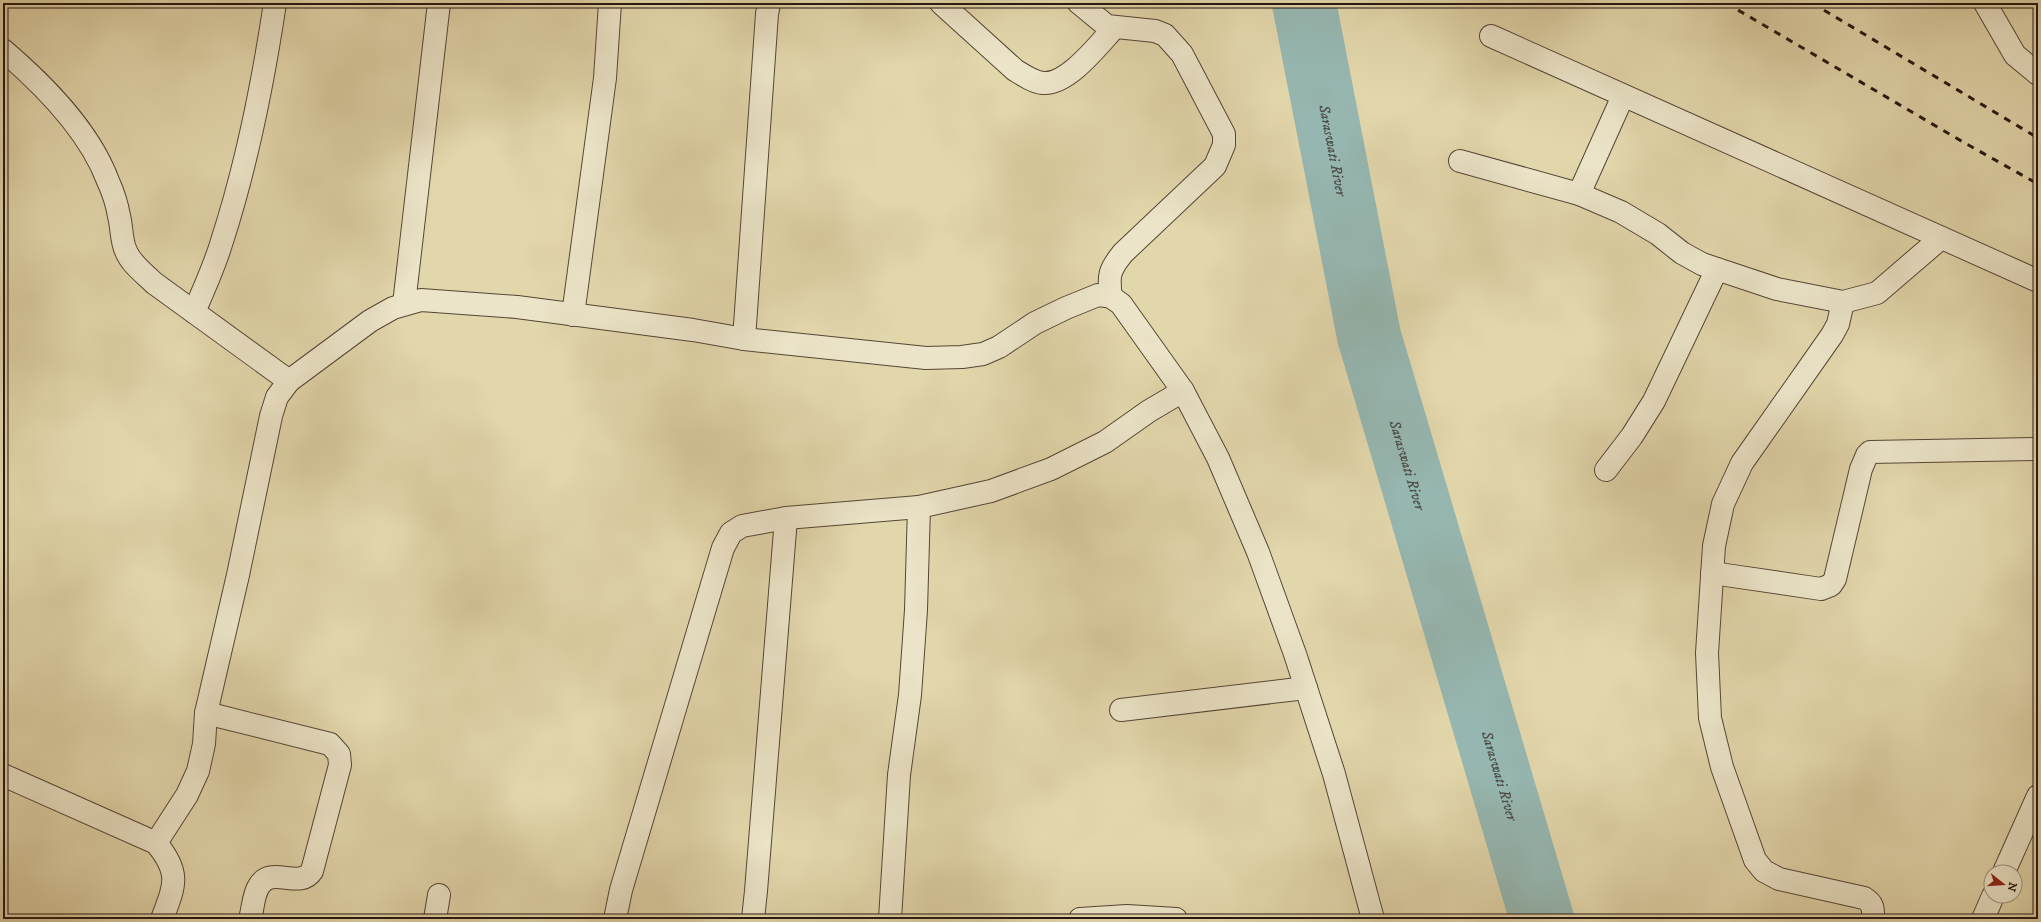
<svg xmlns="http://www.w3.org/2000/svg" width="2041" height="922" viewBox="0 0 2041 922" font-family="'IM FELL DW Pica',serif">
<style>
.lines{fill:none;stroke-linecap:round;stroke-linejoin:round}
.river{stroke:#96b7b1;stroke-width:64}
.minor-casing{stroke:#554636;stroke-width:24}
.minor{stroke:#ece4c8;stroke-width:22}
.rail{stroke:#26160f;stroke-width:3;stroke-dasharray:7 7;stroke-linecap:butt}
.labels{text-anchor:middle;stroke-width:3;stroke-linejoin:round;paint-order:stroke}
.water-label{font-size:15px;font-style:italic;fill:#4d4e48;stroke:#ece4c8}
</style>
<rect width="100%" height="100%" fill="#e2d6ab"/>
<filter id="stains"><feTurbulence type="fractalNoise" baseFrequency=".005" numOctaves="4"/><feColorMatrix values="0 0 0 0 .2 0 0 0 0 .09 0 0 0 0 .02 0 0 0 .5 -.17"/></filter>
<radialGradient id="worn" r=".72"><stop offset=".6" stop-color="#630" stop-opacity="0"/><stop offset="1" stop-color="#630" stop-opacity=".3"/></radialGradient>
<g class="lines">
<path class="river" id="s1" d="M1304 3 1369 336 1542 919"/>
<g class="minor-casing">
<g id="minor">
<path d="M941 3 1015 70C1023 75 1033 82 1043 83 1068 85 1099 44 1115 27"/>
<path d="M1079 3 1107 26 1155 31 1165 35 1182 54 1224 134V145L1215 166 1123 253C1109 270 1108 276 1111 297"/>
<polyline points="1985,3 2015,55 2038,74"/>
<polyline points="1491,36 2038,281"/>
<path d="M3 50C44 85 89 130 108 181 113 192 117 204 119 216 122 227 121 241 126 251 131 264 145 274 154 283L289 381"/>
<polyline points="1460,161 1579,194 1621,212 1658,234 1682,253 1702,264 1777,289 1843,302 1877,293 1941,238"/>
<polyline points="1579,194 1623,96"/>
<path d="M1843 302 1838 324 1832 335 1742 463 1723 504 1714 546 1707 653 1710 718 1722 767 1755 860 1764 871 1779 879 1864 898C1874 904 1873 909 1873 919"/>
<polyline points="404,304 439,3"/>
<path d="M194 312C204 289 215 265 222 241 247 164 263 83 275 3"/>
<polyline points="573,315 605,78 610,3"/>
<polyline points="744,339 767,14 769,3"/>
<polyline points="1606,470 1632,436 1654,401 1717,269"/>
<polyline points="1712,573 1821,589 1831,585 1835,579 1861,469 1867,455 1870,452 2038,449"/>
<polyline points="1121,710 1306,688"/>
<path d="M206 713 330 744 339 754 340 765 312 871C300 890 271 865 259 886 253 895 253 909 250 919"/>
<path d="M3 775 156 843C181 873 175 885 162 919"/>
<polyline points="156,843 187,795 198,771 204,744 206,713 238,575 271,416 277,397 289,381 370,321 393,308 421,300 517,307 693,330 744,339 926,358 962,357 983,354 999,347 1035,323 1066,308 1098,295 1111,297 1121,304 1183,391 1218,458 1258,552 1295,654 1334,774 1373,919"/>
<polyline points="2004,872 2038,796"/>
<polyline points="435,919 439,895"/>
<polyline points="615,919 621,890 711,588 723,548 731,533 742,526 786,518 919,507 991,491 1051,469 1105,442 1149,411 1183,391"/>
<polyline points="753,919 756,891 786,518"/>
<polyline points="890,919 899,775 910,695 916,610 919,507"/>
<polyline points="1080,919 1127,916 1176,919"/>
<polyline points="1983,919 1993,896"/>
</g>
</g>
<use href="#minor" class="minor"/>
<g class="rail">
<polyline points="1726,3 1963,142 2038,184"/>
<polyline points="1812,3 2038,138"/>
</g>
</g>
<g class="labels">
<g class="water-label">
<text dy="5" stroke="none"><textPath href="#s1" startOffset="150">Saraswati River</textPath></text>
<text dy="5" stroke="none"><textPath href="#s1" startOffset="474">Saraswati River</textPath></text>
<text dy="5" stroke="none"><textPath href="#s1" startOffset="798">Saraswati River</textPath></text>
</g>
</g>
<rect width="2041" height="922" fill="none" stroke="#e2d6ab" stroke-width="16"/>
<rect x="4" y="4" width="2033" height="914" fill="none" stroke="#26160f" stroke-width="2"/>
<rect x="8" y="8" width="2025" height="906" fill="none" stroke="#26160f"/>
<g transform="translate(2003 884) rotate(107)"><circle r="19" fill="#ece4c8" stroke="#9d927e"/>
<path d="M0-3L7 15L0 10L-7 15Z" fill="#8f2418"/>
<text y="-6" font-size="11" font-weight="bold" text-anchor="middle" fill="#26160f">N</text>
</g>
<rect width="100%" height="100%" filter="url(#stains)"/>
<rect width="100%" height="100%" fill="url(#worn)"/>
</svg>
